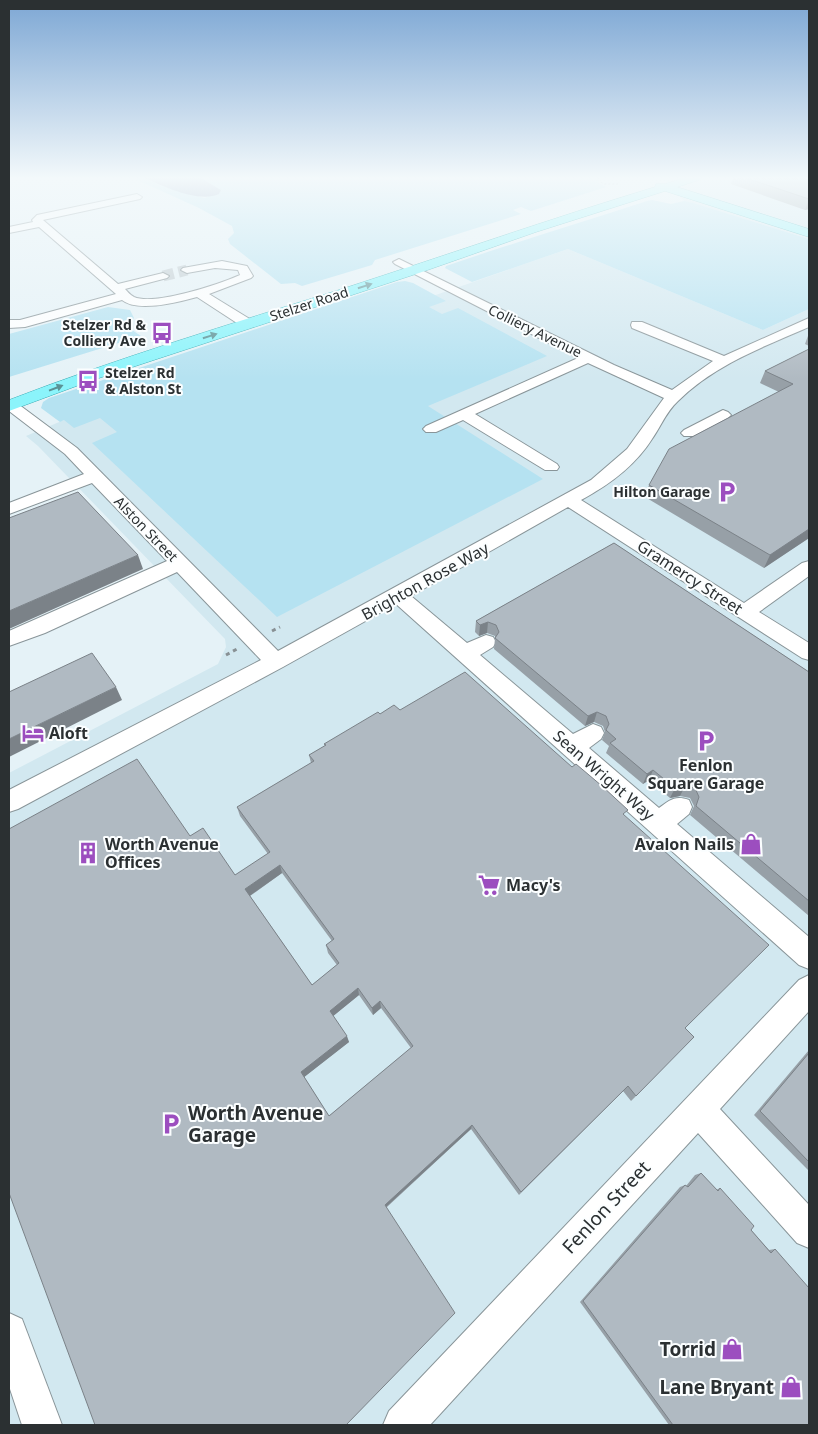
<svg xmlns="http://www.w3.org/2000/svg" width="818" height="1434" viewBox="0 0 818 1434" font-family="'Noto Sans',sans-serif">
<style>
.built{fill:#d2e8f0}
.green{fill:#b5e2f1}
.water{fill:#7d94b5}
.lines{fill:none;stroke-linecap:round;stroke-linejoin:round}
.minor-tunnel{stroke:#c0cbd0;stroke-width:11;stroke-dasharray:11 5;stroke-linecap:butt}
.minor-casing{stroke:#899599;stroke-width:2}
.major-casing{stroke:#37aab3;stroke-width:1}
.path-far1{stroke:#889094;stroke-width:1;stroke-dasharray:2 2;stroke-linecap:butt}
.path{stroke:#889094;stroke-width:3;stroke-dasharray:4 4;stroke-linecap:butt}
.minor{fill:#fff;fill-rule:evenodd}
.major{fill:#8bf4fb;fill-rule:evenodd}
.wall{fill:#97a0a7;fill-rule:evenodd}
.shaded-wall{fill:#7b8288}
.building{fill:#b0bac2;stroke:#7b8288;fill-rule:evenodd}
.oneway{fill:#5b9296}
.labels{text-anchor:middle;stroke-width:4;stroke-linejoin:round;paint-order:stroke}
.far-street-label{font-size:14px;fill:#2b3032;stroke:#fbfeff}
.far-poi-label{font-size:14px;font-weight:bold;fill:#2b3032;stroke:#fbfeff;text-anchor:end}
.street-label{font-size:16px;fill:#2b3032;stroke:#fbfeff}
.poi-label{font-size:16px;font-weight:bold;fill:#2b3032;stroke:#fbfeff;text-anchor:start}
.near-poi-label{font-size:19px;font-weight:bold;fill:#2b3032;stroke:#fbfeff;text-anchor:end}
.near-street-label{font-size:19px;fill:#2b3032;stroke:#fbfeff}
</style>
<rect width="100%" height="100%" fill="#e5f2f7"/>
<g class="built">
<polygon points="663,178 809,178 809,239 684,201"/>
<polygon points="568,249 763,330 809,309 809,1425 9,1425 9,773 218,664 226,647 225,639 38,446 26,436 64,420 84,417"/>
</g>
<g class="green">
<polygon points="133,178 145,178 161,186 205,198 221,190 201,178 599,178 597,182 606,187 531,211 521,207 513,210 521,214 375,260 372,265 302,286 295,283 281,284 230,244 228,239 234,233 232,226 199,208"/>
<path d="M652 200 671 204 684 201 693 203 809 239V309L763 330 568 249 472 282 445 268 446 266C513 243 580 223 647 201Z"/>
<polygon points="405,281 413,283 446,301 429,307 442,314 458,308 547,356 428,406 543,479 277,617 92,443 117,432 100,418 74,428 64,420 60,422 41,408 43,402 49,398 397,282"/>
<polygon points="108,307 130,310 134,318 126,326 141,336 9,377 9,334"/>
</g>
<path class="water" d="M145 178H201L221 190 219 194C199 203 164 187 145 178Z"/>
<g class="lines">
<polyline class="minor-tunnel" points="163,276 187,270"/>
<g class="minor-casing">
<g id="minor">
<path d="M137 194 142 197 140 199 43 220 118 284 163 273 169 276 167 278 125 289C128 292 130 295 134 297 154 306 220 284 240 275L238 270 215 268 187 273 181 270 183 268 222 261 247 266 253 276 251 278 209 294 253 321 254 324 253 327H243L197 297C179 302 138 313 122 300L25 327 9 328V320H20L116 294 39 227 9 233V227L33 222 32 220 37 215Z"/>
<path d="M399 259 614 365 672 390 713 361 632 328 631 325 632 322H642L724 356 809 318V327C763 347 714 365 678 401 666 412 661 426 652 439 635 466 609 485 581 500L744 603 802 563 809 561V576L759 612 809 643V660L802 658 568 507 411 596 467 643 486 635 493 637 496 642 493 647 480 655 573 734 593 724 601 727 604 733 601 739 589 748 659 808C670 800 675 795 689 800L692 807 689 814 677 824 809 937V969L799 965 396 604 283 667 18 809 9 812V790L261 660 177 572 45 633 9 646V631L167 561 92 483 9 514V503L84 474 65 454 9 411V400L14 401 77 448 278 651 591 480 627 449 664 398 588 363 475 414 557 464 559 467 557 470H545L463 420 436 432H426L423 429 426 426 578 358 395 264 393 262Z"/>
<polygon points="723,410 728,412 731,415 728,418 694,436 684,436 681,433 684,430"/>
<polygon points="809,975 809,1011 720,1109 809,1205 809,1248 797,1243 698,1133 430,1425 383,1425 389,1411 799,980"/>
<polygon points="9,1313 22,1319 62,1425 22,1425 9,1386"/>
</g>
</g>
<g class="major-casing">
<path id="major" d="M684 178H701L699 180 677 187 809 229V237L665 191 536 232 419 273 90 381 9 411V400C118 358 231 324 342 289 447 255 550 219 655 187L656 184H665Z"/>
</g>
<g class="path-far1">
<polyline points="600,178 597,180 604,184 618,184"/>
<polyline points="615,178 618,179"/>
</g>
<g class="path">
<polyline points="272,631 280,627"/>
<polyline points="226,655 237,649"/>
</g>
<use href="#minor" class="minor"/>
<use href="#major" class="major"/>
</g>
<g class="wall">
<polygon points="733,178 802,178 809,180 809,209 805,210 731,184"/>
<polygon points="809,333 809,346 805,344"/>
<polygon points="809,349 809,538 764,568 645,497 649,485 779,392 760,383 765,371"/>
<polygon points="614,543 809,672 809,916 690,815 694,806 690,798 680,796 670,798 649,780 643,784 606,753 609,746 602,740 605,732 603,726 594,722 585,726 494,649 495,638 495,636 487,633 479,636 475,632 476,621"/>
<path d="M400 710 625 816 686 1028 636 1096 631 1101 623 1091 519 1195 471 1129 387 1207 346 1425 190 836 235 875 268 854 240 816 237 807 311 763 309 755 325 746 324 744 380 714ZM282 873 332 941 326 945 328 953 337 965 312 985 250 896ZM359 995 373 1015 381 1008 411 1048 329 1116 304 1077 349 1042 333 1016Z"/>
<polygon points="809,1050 809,1171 754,1115"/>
<polygon points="701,1173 716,1190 720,1188 751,1230 769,1250 775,1249 809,1425 669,1425 580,1302 680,1187 685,1185 686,1186 695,1175"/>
</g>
<g class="shaded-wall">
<polygon points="809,199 809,209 805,210"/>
<polygon points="809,529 809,538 764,568 770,555"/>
<polygon points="138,555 143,569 9,629 9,611"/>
<polygon points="488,622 487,633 479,636 480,625"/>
<polygon points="116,687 122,700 9,757 9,739"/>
<polygon points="597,712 594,722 585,726 588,716"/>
<polygon points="653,770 649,780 643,784 647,774"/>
<polygon points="685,786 680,796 670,798 675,788"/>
<polygon points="280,865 282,873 248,897 245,889"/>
<polygon points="358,988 359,995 332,1017 330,1011"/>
<polygon points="380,1001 381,1008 373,1015 372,1008"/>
<polygon points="347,1036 349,1042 303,1078 301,1072"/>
<polygon points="472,1125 471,1129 386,1207 385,1205"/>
</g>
<g class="building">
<polygon points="746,178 802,178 809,180 809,199"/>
<polygon points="809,349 809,529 770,555 649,485 669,449 793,384 765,371"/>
<polygon points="78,492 138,555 9,611 9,518"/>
<polygon points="614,543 809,672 809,901 696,806 699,797 695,788 685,786 675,788 653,770 647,774 610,743 616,739 606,730 609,724 606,716 597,712 588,716 495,638 499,632 496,625 488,622 480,625 476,621"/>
<polygon points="92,653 116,687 9,739 9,692"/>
<path d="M465 672 572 767 576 764 602 786 628 810 623 814 769 945 685 1028 694 1037 636 1096 628 1086 521 1192 472 1125 385 1205 455 1313 346 1425H95L9 1193V829L137 759 190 836 203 828 235 875 270 852 237 807 314 761 309 755 326 745 324 744 378 712 380 714 394 705 400 710ZM280 865 334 939 326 945 339 963 312 985 245 889ZM358 988 372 1008 380 1001 413 1046 329 1116 301 1072 347 1036 330 1011Z"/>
<polygon points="809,1053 809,1162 760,1111"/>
<polygon points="701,1173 718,1191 720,1188 754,1226 751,1230 771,1253 775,1249 809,1288 809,1425 673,1425 583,1301 685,1185 688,1187"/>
</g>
<defs><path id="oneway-solid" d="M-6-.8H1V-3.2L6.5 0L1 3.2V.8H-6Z" transform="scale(1.25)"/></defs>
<g class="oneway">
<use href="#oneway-solid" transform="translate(365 286) rotate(-18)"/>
<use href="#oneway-solid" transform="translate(210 336) rotate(-18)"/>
<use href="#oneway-solid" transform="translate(56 388) rotate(-21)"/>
</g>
<linearGradient id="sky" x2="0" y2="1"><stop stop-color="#7da7d4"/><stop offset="0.47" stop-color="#f3f9fb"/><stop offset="1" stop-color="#f3f9fb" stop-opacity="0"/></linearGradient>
<rect width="818" height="379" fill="url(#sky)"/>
<defs>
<g id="bus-bare" transform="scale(1.725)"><path d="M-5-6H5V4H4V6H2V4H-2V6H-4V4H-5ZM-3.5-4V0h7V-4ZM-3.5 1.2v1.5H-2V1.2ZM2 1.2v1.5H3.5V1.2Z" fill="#9c4ebf" stroke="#fbfeff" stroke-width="2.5" paint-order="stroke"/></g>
<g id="parking-bare" transform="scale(1.725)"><path d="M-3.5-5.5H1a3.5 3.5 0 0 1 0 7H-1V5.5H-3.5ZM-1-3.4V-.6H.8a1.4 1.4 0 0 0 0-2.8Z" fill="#9c4ebf" stroke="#fbfeff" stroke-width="2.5" paint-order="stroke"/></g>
<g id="hotel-bare" transform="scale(1.725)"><path d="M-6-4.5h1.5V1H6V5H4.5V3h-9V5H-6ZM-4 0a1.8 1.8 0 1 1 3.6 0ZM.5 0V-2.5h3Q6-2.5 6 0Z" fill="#9c4ebf" stroke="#fbfeff" stroke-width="2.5" paint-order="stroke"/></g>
<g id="shop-bare" transform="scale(1.725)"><path d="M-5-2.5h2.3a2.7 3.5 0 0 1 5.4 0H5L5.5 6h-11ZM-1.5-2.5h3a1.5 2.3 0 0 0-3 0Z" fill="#9c4ebf" stroke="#fbfeff" stroke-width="2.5" paint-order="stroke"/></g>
<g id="building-bare" transform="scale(1.725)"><path d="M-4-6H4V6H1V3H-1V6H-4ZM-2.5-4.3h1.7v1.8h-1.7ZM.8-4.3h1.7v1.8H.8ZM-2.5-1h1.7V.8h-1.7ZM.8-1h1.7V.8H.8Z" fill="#9c4ebf" stroke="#fbfeff" stroke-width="2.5" paint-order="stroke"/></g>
<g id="supermarket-bare" transform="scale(1.725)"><path d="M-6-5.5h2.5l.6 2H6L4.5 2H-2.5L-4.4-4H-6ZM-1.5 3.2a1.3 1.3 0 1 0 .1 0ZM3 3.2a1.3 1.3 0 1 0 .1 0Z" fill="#9c4ebf" stroke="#fbfeff" stroke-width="2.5" paint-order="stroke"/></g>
</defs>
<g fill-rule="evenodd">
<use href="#bus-bare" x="162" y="333"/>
<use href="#bus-bare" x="88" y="381"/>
<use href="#parking-bare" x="727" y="492"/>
<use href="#hotel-bare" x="33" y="733"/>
<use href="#parking-bare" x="706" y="741"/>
<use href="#shop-bare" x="751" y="844"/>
<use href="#building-bare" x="88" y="853"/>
<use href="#supermarket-bare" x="489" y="885"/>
<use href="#parking-bare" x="171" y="1124"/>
<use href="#shop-bare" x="732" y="1349"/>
<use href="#shop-bare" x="791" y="1387"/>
</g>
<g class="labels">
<g class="far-street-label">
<text transform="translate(309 304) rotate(-18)" y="5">Stelzer Road</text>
<text transform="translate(535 331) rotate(26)" y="5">Colliery Avenue</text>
<text transform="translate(146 529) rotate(46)" y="5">Alston Street</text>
</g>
<g class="far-poi-label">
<text x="146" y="330">Stelzer Rd &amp;<tspan x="146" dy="16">Colliery Ave</tspan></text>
<text x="105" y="378" text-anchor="start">Stelzer Rd<tspan x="105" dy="16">&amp; Alston St</tspan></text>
<text x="710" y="497">Hilton Garage</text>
</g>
<g class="street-label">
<text transform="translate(690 577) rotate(33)" y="6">Gramercy Street</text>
<text transform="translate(425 581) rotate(-29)" y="6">Brighton Rose Way</text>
<text transform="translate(604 775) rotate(41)" y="6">Sean Wright Way</text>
</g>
<g class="poi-label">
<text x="49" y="739">Aloft</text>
<text x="706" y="771" text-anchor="middle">Fenlon<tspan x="706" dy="18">Square Garage</tspan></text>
<text x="105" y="850">Worth Avenue<tspan x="105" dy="18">Offices</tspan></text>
<text x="734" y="850" text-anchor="end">Avalon Nails</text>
<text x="506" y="891">Macy's</text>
</g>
<g class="near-poi-label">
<text x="188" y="1120" text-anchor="start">Worth Avenue<tspan x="188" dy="22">Garage</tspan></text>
<text x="716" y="1356">Torrid</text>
<text x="774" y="1394">Lane Bryant</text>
</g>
<g class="near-street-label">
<text transform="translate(606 1207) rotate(-47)" y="7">Fenlon Street</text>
</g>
</g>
<rect width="818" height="1434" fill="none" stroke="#2b3032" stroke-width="20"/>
</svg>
